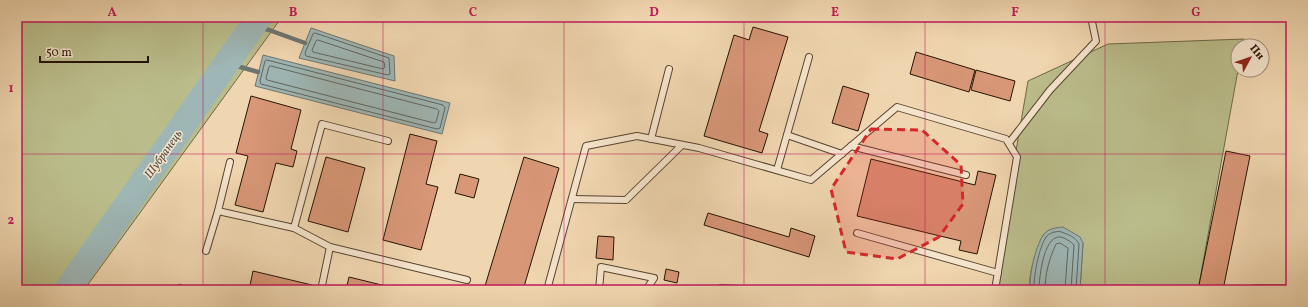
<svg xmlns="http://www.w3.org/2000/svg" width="1308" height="307" viewBox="0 0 1308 307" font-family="Vollkorn,serif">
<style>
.green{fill:#babd8b;stroke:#6f6848}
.water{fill:#9eb7b6;stroke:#6d756f}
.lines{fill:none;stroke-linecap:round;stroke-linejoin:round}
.shore{stroke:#61655e;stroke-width:1}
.stream{stroke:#6d756f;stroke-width:4.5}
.river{stroke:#9eb7b6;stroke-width:26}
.building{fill:#d89777;stroke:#241305}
.lane-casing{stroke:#574430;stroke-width:8}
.lane{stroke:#f5e4cc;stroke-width:6}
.marked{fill:#d62828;fill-opacity:0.2;stroke:#d62828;stroke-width:3;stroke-dasharray:8 5;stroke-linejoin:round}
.grid{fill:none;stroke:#c2185b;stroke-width:1;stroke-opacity:0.55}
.labels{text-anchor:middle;stroke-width:3;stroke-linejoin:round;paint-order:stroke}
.water-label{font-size:12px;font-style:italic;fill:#4f4c43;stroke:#f5e4cc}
.neatline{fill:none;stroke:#c2185b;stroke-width:1.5}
.grid-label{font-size:13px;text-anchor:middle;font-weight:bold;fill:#c2185b}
</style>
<rect width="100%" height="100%" fill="#f0d6b0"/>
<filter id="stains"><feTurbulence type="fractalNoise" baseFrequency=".005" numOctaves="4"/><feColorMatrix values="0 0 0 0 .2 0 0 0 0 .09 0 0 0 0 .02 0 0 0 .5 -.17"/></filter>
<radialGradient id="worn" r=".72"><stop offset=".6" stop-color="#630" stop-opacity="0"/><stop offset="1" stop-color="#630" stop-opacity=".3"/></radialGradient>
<g class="green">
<polygon points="17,17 282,17 84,290 17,290"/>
<path d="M1244 39 1242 46H1238V70L1198 290H1080L1083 243 1044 234C1038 246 1026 278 1031 290H992L1028 81 1108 44Z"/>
</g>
<g class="water">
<polygon points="311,28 394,56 395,81 299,58"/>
<polygon points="263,55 450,103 442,134 255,86"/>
<path d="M1063 227 1080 237 1083 243 1080 290H1031C1027 280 1037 240 1045 233 1050 228 1056 228 1063 227Z"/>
</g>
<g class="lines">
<g class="shore">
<polygon points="315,33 389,58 390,74 388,75 306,56 305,53 313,34"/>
<polygon points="318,40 384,62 385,67 383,69 313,52 312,50 316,41"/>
<polygon points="267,60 443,105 445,108 440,128 437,129 261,84 260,81 265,61"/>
<polygon points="271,66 437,109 439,111 436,122 434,123 267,80 266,78 269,67"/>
<path d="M1034 290C1033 279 1039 245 1047 236 1051 232 1059 230 1064 233 1070 235 1076 238 1079 244L1076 290"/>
<path d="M1039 290C1039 278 1044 229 1064 238 1068 240 1071 242 1074 245L1071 290"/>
<path d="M1045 290C1045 274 1049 259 1056 244L1060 243 1068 248 1065 290"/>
</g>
<g class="stream">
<polyline points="253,26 269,30 305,43"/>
<polyline points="226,63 258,72"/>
</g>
<polyline class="river" points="67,290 259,17"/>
</g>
<g class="building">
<polygon points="753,27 788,37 759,131 768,134 762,153 704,136 734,35 749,40"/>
<polygon points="916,52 975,70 969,92 910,74"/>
<polygon points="976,70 1015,81 1010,101 971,90"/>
<polygon points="843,86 869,94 858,131 832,123"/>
<polygon points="251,96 301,110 291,149 297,151 293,167 276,163 263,212 235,205 248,156 236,153"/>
<polygon points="410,134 437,141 426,184 438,187 421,250 383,240"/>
<polygon points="1226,151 1250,156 1223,290 1198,290"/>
<polygon points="326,157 365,168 348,232 308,221"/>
<polygon points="524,157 559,168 523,290 498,290 485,286"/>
<polygon points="871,159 975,185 978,171 996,175 977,254 959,250 961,241 857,216"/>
<polygon points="460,174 479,179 474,198 455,193"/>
<polygon points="708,213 789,237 791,228 815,236 809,257 704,225"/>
<polygon points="598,236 614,237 613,260 596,258"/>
<polygon points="666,269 679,272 677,283 664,280"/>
<polygon points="253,271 312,285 310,290 249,290"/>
<polygon points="349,277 402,290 346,290"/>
<rect x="1253" y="285" width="38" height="5"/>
</g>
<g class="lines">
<g class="lane-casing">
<g id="lane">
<polyline points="787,135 842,154"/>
<polyline points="651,139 669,69"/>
<polyline points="1009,143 1050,90 1096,41 1091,17"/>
<polyline points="851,146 966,175"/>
<polyline points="230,162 218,211 294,228 330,247 321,290"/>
<polyline points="777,170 809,57"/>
<polyline points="572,199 626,200 682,145"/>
<polyline points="294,228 322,124 388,141"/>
<polyline points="857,233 998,273"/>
<polyline points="330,247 467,280"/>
<polyline points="206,251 218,211"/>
<polyline points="179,290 180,288"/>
<polyline points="547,290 586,146 637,136 699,148 811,180 897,107 1006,139 1017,157 995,290"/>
<polyline points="599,290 601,267 654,278 646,290"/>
<polyline points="721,290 721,288 757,290"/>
</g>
</g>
<use href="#lane" class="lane"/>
</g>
<path class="marked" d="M871 129 922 130 961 165 963 204 939 237 897 259 846 252 831 189Z"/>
<path class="grid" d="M203 17V290M383 17V290M564 17V290M744 17V290M925 17V290M1105 17V290M17 154H1291"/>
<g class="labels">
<g class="water-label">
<text transform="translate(163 154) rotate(-55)" y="4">Шубранець</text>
</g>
</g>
<rect width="1308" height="307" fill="none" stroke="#f0d6b0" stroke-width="44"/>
<g transform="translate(1250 58) rotate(50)"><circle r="19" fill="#f5e4cc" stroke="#a1907c"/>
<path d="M0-3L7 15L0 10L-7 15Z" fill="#8f2418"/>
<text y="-6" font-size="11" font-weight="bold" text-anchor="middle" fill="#241305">Пн</text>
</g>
<path d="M40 56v6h108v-6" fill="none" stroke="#241305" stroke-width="2"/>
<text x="46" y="56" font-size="12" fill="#241305" stroke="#f5e4cc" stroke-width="3" paint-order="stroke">50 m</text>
<rect x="22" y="22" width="1264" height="263" class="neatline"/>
<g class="grid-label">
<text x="112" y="16">A</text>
<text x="293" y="16">B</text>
<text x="473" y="16">C</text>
<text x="654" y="16">D</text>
<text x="835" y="16">E</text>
<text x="1015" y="16">F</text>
<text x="1196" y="16">G</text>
<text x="11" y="92">1</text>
<text x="11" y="224">2</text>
</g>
<rect width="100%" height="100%" filter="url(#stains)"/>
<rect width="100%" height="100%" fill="url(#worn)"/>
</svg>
